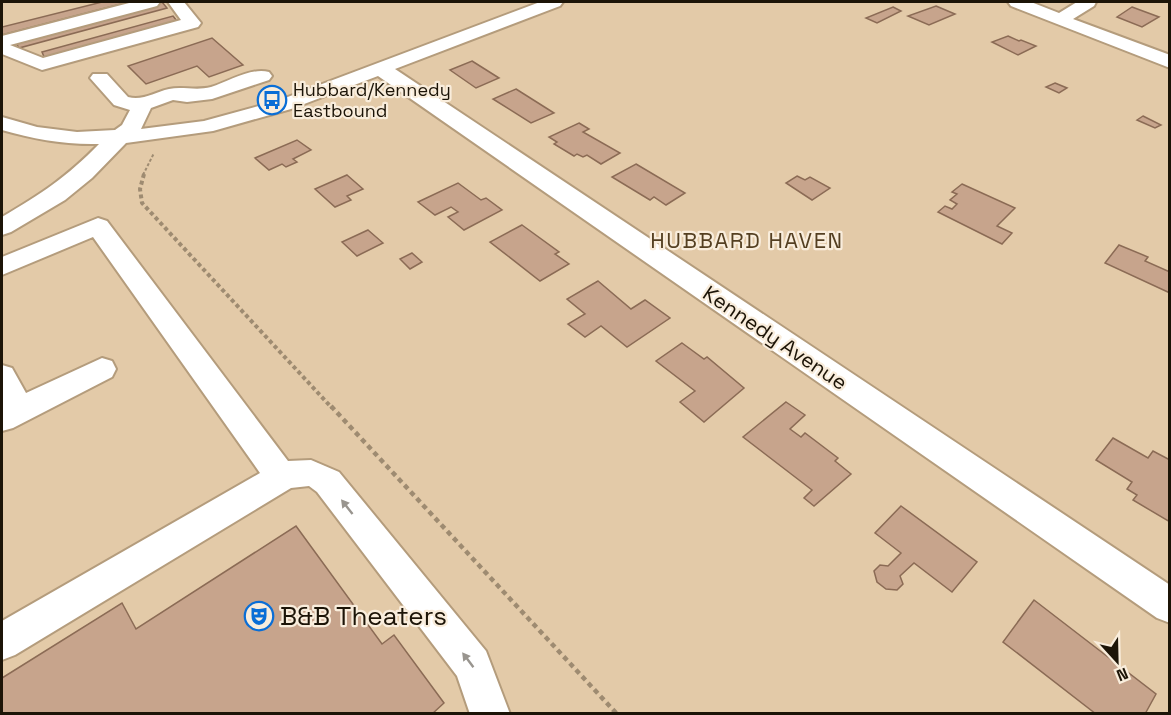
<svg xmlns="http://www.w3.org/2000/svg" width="1171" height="715" viewBox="0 0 1171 715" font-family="'Space Grotesk',sans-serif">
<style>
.building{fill:#c7a48c;stroke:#8b6b55;stroke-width:1.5}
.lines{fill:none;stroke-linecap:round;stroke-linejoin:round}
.minor-casing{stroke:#b49c7c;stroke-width:4}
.path-far2{stroke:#9e8b71;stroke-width:2;stroke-dasharray:3 2;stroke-linecap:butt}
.path-far1{stroke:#9e8b71;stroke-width:4;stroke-dasharray:4 3;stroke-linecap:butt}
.path{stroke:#9e8b71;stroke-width:4.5;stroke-dasharray:5 4;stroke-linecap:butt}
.minor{fill:#fff;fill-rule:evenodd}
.oneway{fill:#99958f}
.labels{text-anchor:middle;stroke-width:4.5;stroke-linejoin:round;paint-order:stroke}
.far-poi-label{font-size:18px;fill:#1c1407;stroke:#f9eddc;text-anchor:start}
.street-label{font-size:21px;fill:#1c1407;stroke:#f9eddc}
.neighbourhood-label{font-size:22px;letter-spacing:1.5px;fill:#543f21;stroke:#f9eddc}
.near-poi-label{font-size:26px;fill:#1c1407;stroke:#f9eddc;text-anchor:start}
</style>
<rect width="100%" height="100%" fill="#e3caa8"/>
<g class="building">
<polygon points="102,2 129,2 2,35 2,27"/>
<polygon points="162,2 167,8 19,48 15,41"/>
<polygon points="936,6 955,14 929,25 908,16"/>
<polygon points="893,7 901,11 877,23 866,18"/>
<polygon points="1132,7 1159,17 1142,27 1117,17"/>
<polygon points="173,16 177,21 45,59 42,52"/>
<polygon points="1008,36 1019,41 1021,40 1036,46 1018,55 992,42"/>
<polygon points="212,38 243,65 209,77 197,66 146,84 128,66"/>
<polygon points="472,61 499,78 476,88 450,70"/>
<polygon points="1055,83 1067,88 1059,93 1046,87"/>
<polygon points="516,89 554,113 531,123 493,99"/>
<polygon points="1143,116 1161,125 1155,128 1137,120"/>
<polygon points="579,123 589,129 583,132 620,153 601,164 587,155 583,157 577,154 574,156 554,144 557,142 549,137"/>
<polygon points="297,140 311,150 293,159 297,162 286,167 282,164 269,170 255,158"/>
<polygon points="636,164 685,193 666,205 654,197 650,200 612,177"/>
<polygon points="347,175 363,189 347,196 351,200 335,207 315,189"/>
<polygon points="797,176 805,180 810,177 830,188 812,200 786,183"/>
<polygon points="458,183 481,200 486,198 502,210 464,230 448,217 458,212 451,207 435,215 418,202"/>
<polygon points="962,184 1015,208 997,226 1012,233 1002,244 938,212 945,206 952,209 957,204 950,200 957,194 952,192"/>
<polygon points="522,225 559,252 555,254 569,264 540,281 490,242"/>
<polygon points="368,230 383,243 357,256 342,242"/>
<polygon points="1119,245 1148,257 1145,261 1170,272 1170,293 1105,263"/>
<polygon points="412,253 422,262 410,269 400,259"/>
<polygon points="598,281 631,309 645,300 670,318 627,347 601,326 585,337 568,324 585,314 567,299"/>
<polygon points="682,343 704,359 707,357 744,388 704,422 680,402 695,391 656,361"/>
<polygon points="786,402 805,415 790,429 801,437 805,433 838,458 835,461 851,474 814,506 804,498 812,490 743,437"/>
<polygon points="1113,438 1148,458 1153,451 1170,460 1170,522 1133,500 1137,495 1127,489 1132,482 1096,460"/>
<polygon points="901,506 977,562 952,592 914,563 900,576 903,584 897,590 886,589 877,582 874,571 880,565 888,566 901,553 875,533"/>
<polygon points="296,526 382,644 394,635 444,703 432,714 2,714 2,678 122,603 136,629"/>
<polygon points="1034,600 1156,694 1145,714 1096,714 1003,642"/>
</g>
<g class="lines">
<g class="minor-casing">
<g id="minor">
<polygon points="133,2 160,2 157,6 10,45 43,58 181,20 168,2 184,2 201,23 198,27 42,70 2,54 2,36"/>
<path d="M540 2H563L560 6 395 69 1170 585V623L1157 618 378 76 291 109 213 131 126 143 92 178 65 200 11 232 2 235V217C41 194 67 177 99 144 65 145 34 139 2 130V117L37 127 77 132 115 130 122 125 130 110 114 105 90 78 93 74H107L128 97C143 101 155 92 169 89 182 86 196 91 211 87 228 82 251 67 269 72L272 76 269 80 212 99 187 102 173 100 151 108 141 129 204 121 277 101Z"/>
<polygon points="1008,2 1031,2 1059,13 1077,2 1096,2 1094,6 1073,19 1170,55 1170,68 1011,6"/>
<polygon points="98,218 107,221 288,461 311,460 339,472 486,651 510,714 470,714 457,676 317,492 309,486 291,488 15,655 2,660 2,621 260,473 93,237 2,275 2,257"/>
<polygon points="102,358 112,361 116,369 112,377 13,428 2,431 2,365 12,368 26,393"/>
</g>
</g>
<polyline class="path-far2" points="143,175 154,153"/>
<polyline class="path-far1" points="144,174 140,189 142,203 332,408"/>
<polyline class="path" points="331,406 617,714"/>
<use href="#minor" class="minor"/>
</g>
<defs><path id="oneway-solid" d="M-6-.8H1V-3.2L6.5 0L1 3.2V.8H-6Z" transform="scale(1.5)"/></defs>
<g class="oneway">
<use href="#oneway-solid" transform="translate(347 507) rotate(-128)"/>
<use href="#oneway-solid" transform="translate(468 660) rotate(-127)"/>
</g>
<defs>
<g id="bus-ring" transform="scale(1.5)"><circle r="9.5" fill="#f9eddc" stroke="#0a6ed6" stroke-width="1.5"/><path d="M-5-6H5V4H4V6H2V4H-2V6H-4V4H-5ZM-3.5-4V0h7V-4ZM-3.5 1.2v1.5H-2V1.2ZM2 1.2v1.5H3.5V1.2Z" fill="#0a6ed6"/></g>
<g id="theatre-ring" transform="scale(1.5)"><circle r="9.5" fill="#f9eddc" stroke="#0a6ed6" stroke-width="1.5"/><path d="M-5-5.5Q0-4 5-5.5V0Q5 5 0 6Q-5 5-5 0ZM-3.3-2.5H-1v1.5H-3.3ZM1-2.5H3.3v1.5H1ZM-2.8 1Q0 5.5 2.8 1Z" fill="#0a6ed6"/></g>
</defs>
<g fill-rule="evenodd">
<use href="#bus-ring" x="272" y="100"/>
<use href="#theatre-ring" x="259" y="616"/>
</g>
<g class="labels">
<g class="far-poi-label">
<text x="293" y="96">Hubbard/Kennedy<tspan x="293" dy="21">Eastbound</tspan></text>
</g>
<g class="street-label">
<text transform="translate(775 338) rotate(34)" y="7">Kennedy Avenue</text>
</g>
<g class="neighbourhood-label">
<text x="747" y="248">HUBBARD HAVEN</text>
</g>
<g class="near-poi-label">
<text x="280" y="625">B&amp;B Theaters</text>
</g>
</g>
<rect width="1171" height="715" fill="none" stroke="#1c1407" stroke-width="6"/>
<g transform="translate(1117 661) rotate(158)" stroke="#f9eddc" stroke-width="4.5" paint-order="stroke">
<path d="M0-4.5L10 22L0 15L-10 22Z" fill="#1c1407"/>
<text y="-9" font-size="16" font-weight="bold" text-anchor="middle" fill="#1c1407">N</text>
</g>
</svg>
